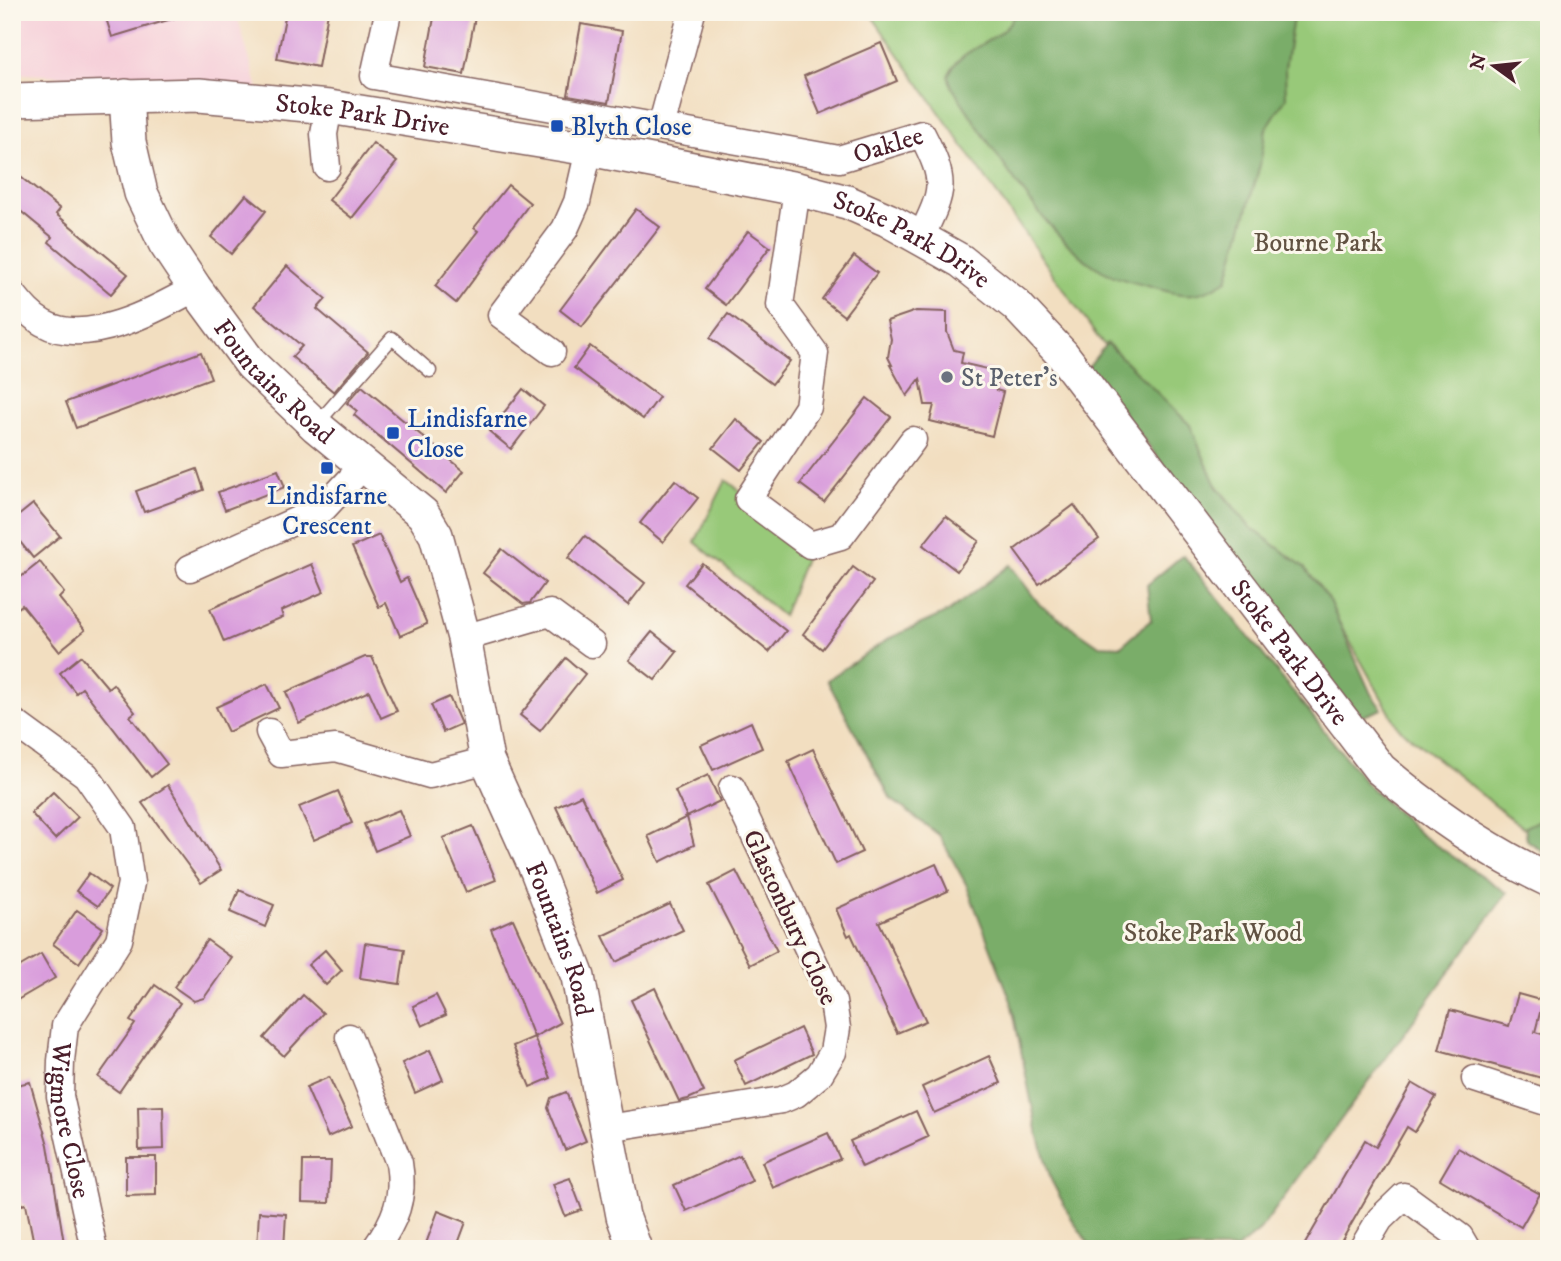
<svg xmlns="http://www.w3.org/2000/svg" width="1561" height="1261" viewBox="0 0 1561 1261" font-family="'IM FELL DW Pica',serif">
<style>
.built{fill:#f6cfd9}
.green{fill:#98c979;stroke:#717452;stroke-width:2}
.forest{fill:#7aad69;stroke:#62664a;stroke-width:2}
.building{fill:#d99ddc}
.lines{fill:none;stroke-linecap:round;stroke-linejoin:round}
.service-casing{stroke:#85625f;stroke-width:15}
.minor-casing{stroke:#85625f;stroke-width:29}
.tertiary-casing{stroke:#85625f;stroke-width:36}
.service{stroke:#fff;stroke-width:12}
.minor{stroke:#fff;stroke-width:26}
.tertiary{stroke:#fff;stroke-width:33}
.transit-dot{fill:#1a4fb4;stroke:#fbf7ec;stroke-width:2.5}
.worship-dot{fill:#6b7280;stroke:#fbf7ec;stroke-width:2.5}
.labels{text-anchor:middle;stroke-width:6;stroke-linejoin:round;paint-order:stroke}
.street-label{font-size:26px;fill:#4a1f2b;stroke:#fbf7ec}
.transit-label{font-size:26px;fill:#164399;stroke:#fbf7ec;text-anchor:start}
.park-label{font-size:26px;fill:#615242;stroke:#fbf7ec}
.worship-label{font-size:26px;fill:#5b616d;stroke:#fbf7ec;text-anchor:start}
</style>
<rect width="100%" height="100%" fill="#fbf7ec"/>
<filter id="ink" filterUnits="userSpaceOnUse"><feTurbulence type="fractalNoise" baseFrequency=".0143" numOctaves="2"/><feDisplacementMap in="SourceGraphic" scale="14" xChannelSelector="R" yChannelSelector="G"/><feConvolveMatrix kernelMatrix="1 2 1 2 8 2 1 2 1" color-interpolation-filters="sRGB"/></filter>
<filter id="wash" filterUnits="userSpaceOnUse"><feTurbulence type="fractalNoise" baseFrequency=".00686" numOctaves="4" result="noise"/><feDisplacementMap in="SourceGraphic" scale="28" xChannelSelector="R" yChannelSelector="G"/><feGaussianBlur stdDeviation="1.57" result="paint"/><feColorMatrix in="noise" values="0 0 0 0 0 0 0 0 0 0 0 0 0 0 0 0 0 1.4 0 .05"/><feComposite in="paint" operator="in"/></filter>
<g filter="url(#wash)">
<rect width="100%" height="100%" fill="#f2dec0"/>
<polygon class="built" points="12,12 236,12 258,89 12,73"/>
<g class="green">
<polygon points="869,12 1549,12 1549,817 1523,828 1398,727 1318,585 1249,526 1096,335"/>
<polygon points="726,480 810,545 783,616 695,542"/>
</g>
<g class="forest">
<path d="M1017 12H1294L1285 68 1286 98 1266 129 1260 165 1227 280C1196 300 1185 296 1151 287 1132 282 1113 278 1096 267 1043 234 987 139 952 87L948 76C960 49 983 48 1003 30 1008 25 1013 18 1017 12Z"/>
<polygon points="1107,343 1190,425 1216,486 1249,526 1304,567 1328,598 1371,694 1382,709 1358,718 1088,367"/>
<polygon points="1183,555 1367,784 1421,835 1507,893 1260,1230 1237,1249 1092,1249 1070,1216 1051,1180 1037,1130 1011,1001 966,884 939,835 891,799 827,680 890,638 948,612 1010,565 1040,605 1098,645 1121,646 1151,620 1147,585"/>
<polygon points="1549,815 1549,850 1544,852 1527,840 1525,827"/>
</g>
<g id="blocks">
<g class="building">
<polygon points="104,12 177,12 178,17 112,37"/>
<polygon points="286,12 328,12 318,67 277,59"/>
<polygon points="435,12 476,12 464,74 425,67"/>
<polygon points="581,24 622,31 609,102 568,95"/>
<polygon points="881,43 897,81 820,114 804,76"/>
<polygon points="373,143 397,162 352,218 329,200"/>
<polygon points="12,170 60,209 56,214 128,274 111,294 49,242 52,237 12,204"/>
<polygon points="508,185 530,203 456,303 435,286 478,231 474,228"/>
<polygon points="246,195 266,211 231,254 211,237"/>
<polygon points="636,209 660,227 582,327 560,310"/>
<polygon points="748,231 770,247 726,305 705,289"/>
<polygon points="854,256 877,273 844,316 822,299"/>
<polygon points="287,266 326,299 317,309 368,352 334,392 292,357 302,346 254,306"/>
<polygon points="916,311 947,312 947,332 954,350 963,352 961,363 1000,372 996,390 1003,392 992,436 930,421 934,405 925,405 920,379 907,396 890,365 892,365 888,357 891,339 887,321"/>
<polygon points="728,314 790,361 772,384 710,338"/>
<polygon points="590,346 659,397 643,419 574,368"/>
<polygon points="201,352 211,378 76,428 66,402"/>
<polygon points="362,386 464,471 446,493 354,415 357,411 347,403"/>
<polygon points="523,389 544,406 511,449 489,431"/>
<polygon points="867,398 891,417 824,502 800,484"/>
<polygon points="736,419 764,442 741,470 713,448"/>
<polygon points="197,469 204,490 144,512 136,491"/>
<polygon points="278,470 285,487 225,510 218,492"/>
<polygon points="675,480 698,498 663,542 640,523"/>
<polygon points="33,504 60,536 33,558 12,532 12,521"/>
<polygon points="1074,505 1099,539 1039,584 1014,550"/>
<polygon points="946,516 979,541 957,571 923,545"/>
<polygon points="379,535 400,582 407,578 427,624 400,636 386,603 379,607 352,547"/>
<polygon points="585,536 645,583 628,605 568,558"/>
<polygon points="502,549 545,583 530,603 523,604 483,573"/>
<polygon points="40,562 64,593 59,598 85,630 59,651 22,605 12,613 12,584"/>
<polygon points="702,563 786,631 769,652 685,584"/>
<polygon points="312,564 324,592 281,611 283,617 224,642 210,609"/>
<polygon points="853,567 873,582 822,649 803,634"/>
<polygon points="652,632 677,652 655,680 629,660"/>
<polygon points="81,656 108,688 113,684 135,712 130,716 167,764 151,777 82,688 76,693 60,673"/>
<polygon points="365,657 372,657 397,711 381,718 369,691 299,723 286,692"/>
<polygon points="566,658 585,674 540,731 520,715"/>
<polygon points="267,684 279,708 228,732 216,707"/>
<polygon points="449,697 461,724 443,732 431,705"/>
<polygon points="751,722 762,748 713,770 701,745"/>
<polygon points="813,749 862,852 836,864 788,761"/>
<polygon points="708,775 720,801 687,817 675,791"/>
<polygon points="168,785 221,870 201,883 142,803"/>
<polygon points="338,791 352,823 314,840 299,807"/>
<polygon points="53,792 78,817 55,839 31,813"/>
<polygon points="581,795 623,880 597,893 556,807"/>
<polygon points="399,810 410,836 375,851 364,824"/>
<polygon points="687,817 694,845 660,862 648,836"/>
<polygon points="473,826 496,880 466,892 443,838"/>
<polygon points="936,864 948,891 879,922 926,1021 897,1033 851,934 848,936 836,909"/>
<polygon points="736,871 777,951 750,965 709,885"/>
<polygon points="89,873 110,889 98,906 76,891"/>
<polygon points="239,890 274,905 265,927 230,912"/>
<polygon points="670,904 683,930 616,962 603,936"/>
<polygon points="77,910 103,928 79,963 53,944"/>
<polygon points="513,919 560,1023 534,1037 491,929"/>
<polygon points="207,940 232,958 204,998 194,1001 174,987"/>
<polygon points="365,943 405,949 400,984 360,978"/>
<polygon points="325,950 342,970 326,985 308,965"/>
<polygon points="41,954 55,978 12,1003 12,971"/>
<polygon points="155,985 180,1003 119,1092 98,1077 135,1024 130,1021"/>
<polygon points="655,988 704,1092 688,1099 679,1101 631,1000"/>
<polygon points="1518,994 1543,1001 1535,1032 1549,1036 1549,1080 1439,1050 1450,1010 1509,1026"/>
<polygon points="303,995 323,1013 284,1056 264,1038"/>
<polygon points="436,995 446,1015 422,1026 413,1006"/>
<polygon points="800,1028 812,1054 746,1086 734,1060"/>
<polygon points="534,1037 551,1078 530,1087 513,1046"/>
<polygon points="430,1050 443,1080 415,1093 402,1063"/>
<polygon points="989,1056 1001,1083 934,1113 922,1087"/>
<polygon points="329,1077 352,1126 328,1137 306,1087"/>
<polygon points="30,1082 48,1145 65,1249 35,1249 26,1204 22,1205 12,1161 12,1086"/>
<polygon points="1412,1083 1436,1097 1415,1132 1407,1127 1337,1249 1302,1249 1365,1140 1376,1147"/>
<polygon points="566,1092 586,1141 565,1150 548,1108 551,1098"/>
<polygon points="163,1106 164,1149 139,1150 138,1107"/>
<polygon points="916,1111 928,1137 862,1167 850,1141"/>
<polygon points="828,1133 840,1159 773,1188 762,1162"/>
<polygon points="1458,1148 1540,1194 1521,1227 1440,1179"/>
<polygon points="740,1155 752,1181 686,1211 674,1185"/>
<polygon points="126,1157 156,1157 156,1195 126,1196"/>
<polygon points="303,1161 331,1161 329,1203 302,1202"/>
<polygon points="570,1178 582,1210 565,1216 553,1184"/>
<polygon points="438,1211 466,1222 456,1249 424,1249"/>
<polygon points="259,1212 286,1214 284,1249 257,1249"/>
</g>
</g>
</g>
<g filter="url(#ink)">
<use href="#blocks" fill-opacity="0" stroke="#85625f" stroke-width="2"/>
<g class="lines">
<g class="service-casing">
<polyline id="service" points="317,424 392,338 430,371"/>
</g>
<g class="minor-casing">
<g id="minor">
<path id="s1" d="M388 13 374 76 839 159 922 134C947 183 944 189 921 237"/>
<polyline points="661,127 692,12"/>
<polyline points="327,167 324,134 329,107"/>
<polyline points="797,189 780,305 815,353 808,407 748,499 810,545 841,536 913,440"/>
<path d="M12 293C21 304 30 316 43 323 86 348 156 310 195 288"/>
<polyline points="552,352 501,315 565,229 577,202 589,149"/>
<polyline points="190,568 324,508 364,465"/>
<polyline points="464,638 550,613 592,644"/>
<path id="s2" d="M12 721 86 775 123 828 131 883 119 940 65 1026 61 1061 60 1096 94 1249"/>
<polyline points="269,732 281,754 336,748 430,775 487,760"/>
<path d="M349 1037 399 1163C405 1198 395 1221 375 1249"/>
<polyline points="1475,1079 1549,1103"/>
<polyline points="608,1128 782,1100 796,1094 819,1075 833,1052 837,1028 833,1002 732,788"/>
<polyline points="1362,1249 1380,1219 1404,1196 1460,1237 1467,1249"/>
</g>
</g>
<g class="tertiary-casing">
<g id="tertiary">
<path id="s3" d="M126 96 129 142 141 193 165 243 195 288 251 364 316 426 423 514 436 535 464 638 487 760 537 871 578 977 623 1216 635 1249"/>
<path id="s4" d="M12 100 199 95 329 107 589 149 797 189 847 202 888 220 961 261 1016 305 1062 354 1380 769C1432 813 1487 851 1549 880"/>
</g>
</g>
<use href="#service" class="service"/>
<use href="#minor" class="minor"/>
<use href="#tertiary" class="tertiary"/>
</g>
</g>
<g class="transit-dot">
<rect x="550" y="119" width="14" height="14" rx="3.5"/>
<rect x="386" y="426" width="14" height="14" rx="3.5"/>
<rect x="320" y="461" width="14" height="14" rx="3.5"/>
</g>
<circle class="worship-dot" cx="947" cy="377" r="7"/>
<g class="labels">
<g class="street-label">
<text dy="9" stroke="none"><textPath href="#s4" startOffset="352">Stoke Park Drive</textPath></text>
<text dy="9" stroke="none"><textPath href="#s1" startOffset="588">Oaklee</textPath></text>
<text dy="9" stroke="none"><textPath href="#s4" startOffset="919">Stoke Park Drive</textPath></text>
<text dy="9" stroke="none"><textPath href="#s3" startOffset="331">Fountains Road</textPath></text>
<text dy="9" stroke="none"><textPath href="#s4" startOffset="1486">Stoke Park Drive</textPath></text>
<text transform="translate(791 917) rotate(65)" y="9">Glastonbury Close</text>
<text dy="9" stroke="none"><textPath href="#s3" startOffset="980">Fountains Road</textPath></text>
<text dy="9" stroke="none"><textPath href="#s2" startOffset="467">Wigmore Close</textPath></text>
</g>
<g class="transit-label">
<text x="571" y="135">Blyth Close</text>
<text x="407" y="427">Lindisfarne<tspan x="407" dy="30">Close</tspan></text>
<text x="327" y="504" text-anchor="middle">Lindisfarne<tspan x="327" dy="30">Crescent</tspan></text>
</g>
<g class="park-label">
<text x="1318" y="251">Bourne Park</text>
<text x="1213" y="941">Stoke Park Wood</text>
</g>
<g class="worship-label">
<text x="961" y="386">St Peter's</text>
</g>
</g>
<rect width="1561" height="1261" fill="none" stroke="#fbf7ec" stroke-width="42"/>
<g transform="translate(1494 66) rotate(285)" stroke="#fbf7ec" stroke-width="5" paint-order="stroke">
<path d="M0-5L12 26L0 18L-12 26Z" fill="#4a1f2b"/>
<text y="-10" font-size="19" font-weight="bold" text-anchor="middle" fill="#4a1f2b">N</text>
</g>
</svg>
